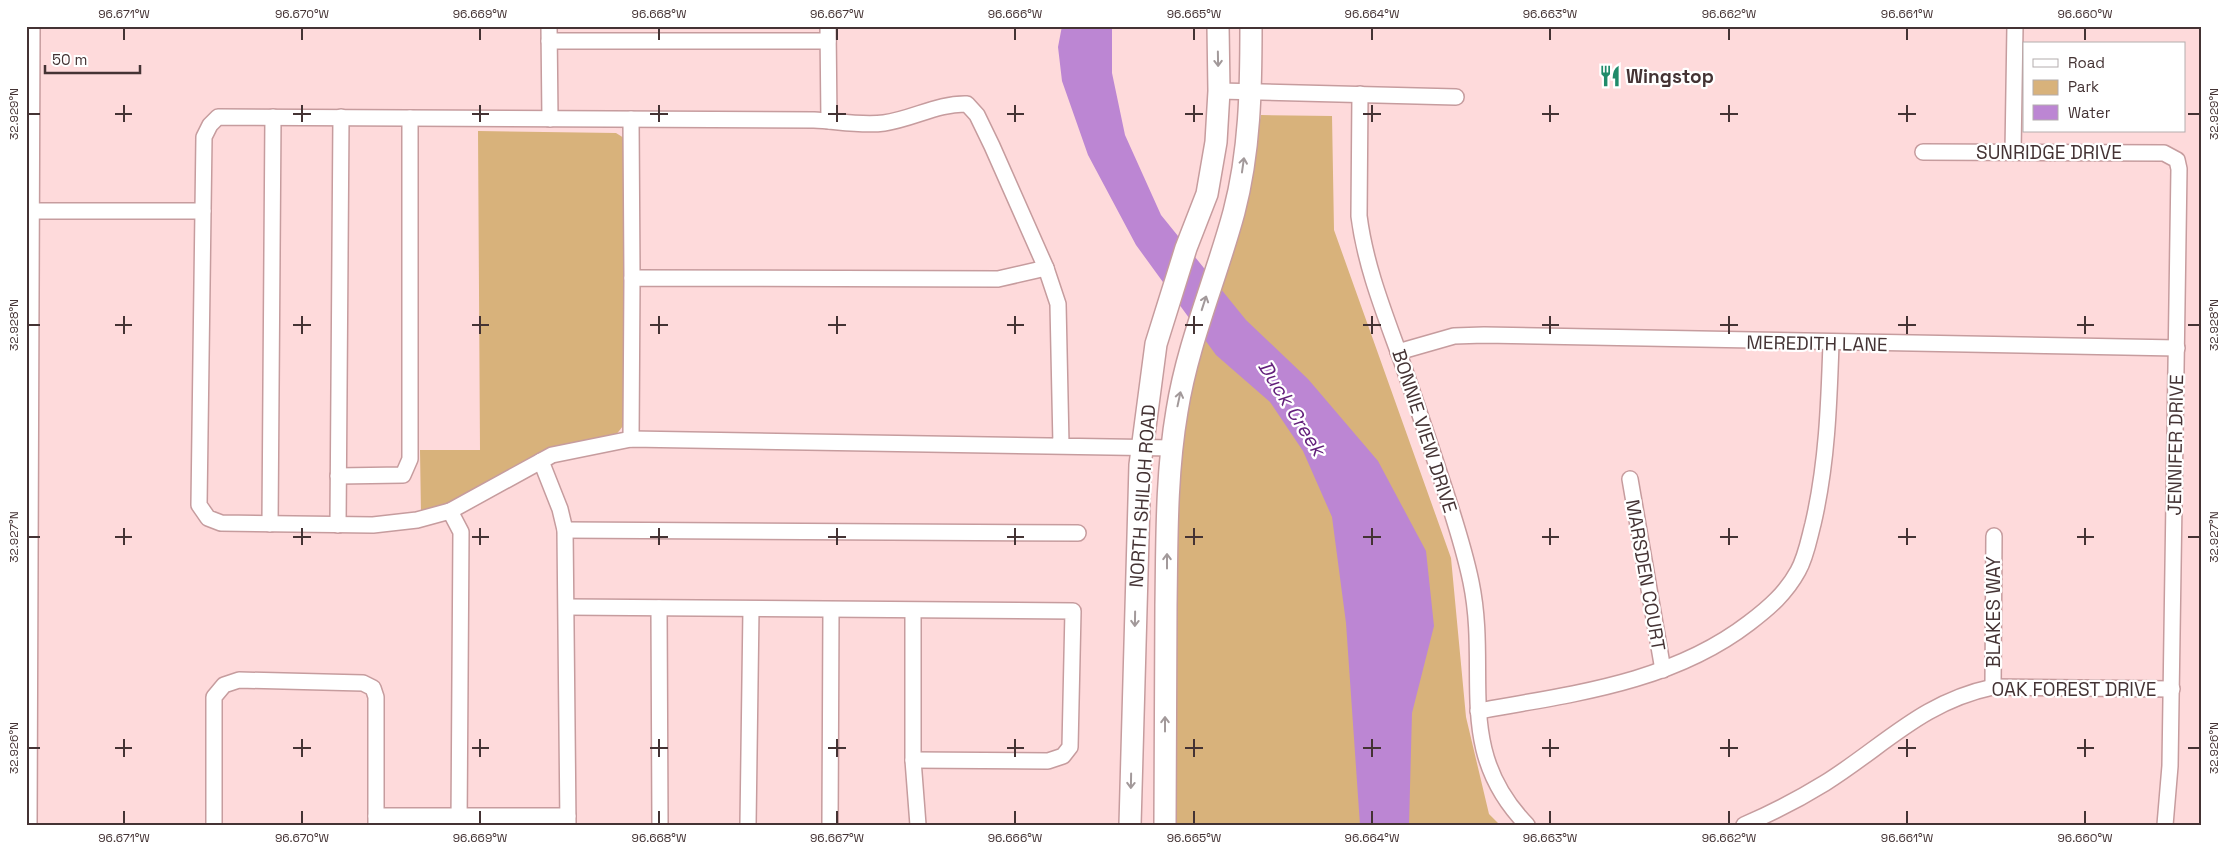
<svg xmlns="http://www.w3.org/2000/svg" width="2228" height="851" viewBox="0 0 2228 851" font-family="'Space Grotesk',sans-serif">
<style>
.green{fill:#d8b27b}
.water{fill:#bc86d3}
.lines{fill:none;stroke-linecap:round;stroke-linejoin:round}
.minor-casing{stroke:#c69c9e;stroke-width:18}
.secondary-casing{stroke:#c69c9e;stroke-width:24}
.minor{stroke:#fff;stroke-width:15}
.secondary{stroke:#fff;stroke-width:21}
.oneway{stroke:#a2999a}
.ticks{fill:none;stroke:#443334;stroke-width:2}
.labels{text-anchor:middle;stroke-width:4.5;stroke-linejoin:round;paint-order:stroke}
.poi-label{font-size:19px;font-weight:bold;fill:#443334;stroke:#fff;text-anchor:start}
.street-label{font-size:19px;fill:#443334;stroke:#fff}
.water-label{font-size:20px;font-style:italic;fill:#63207b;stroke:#fff}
.neatline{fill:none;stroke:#443334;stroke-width:2}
.ticks-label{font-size:12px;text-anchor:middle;fill:#443334}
</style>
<rect width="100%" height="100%" fill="#fedadb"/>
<g class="green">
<polygon points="1261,115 1332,116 1334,230 1451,558 1466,717 1489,814 1500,825 1170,825 1179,448 1191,366 1233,251"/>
<polygon points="478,131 616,133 624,138 623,426 615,436 536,455 480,489 449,504 421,514 420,450 480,450"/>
</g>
<polygon class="water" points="1062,26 1112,26 1112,73 1125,135 1161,215 1246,320 1308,379 1378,461 1426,551 1434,626 1412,713 1409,825 1360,825 1346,623 1332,517 1303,451 1270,402 1216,355 1136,245 1088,155 1062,81 1058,47"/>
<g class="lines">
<g class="minor-casing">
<g id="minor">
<polyline points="549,26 550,119"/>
<polyline points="828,26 829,121"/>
<polyline points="549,41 828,41"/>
<polyline points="1219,91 1456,97"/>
<path d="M1360 94 1359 216C1365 263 1382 307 1398 351 1412 390 1425 430 1438 469 1450 506 1463 543 1471 582 1490 674 1453 749 1527 825"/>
<polyline points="631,119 632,278"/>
<polyline points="1923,152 2164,153 2177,160 2179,169 2170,766 2165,825"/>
<polyline points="2013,152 2015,26"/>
<polyline points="32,211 203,211"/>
<polyline points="1398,352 1454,336 1484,335 2177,348"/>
<polyline points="631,439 632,278 998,279 1046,268"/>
<path d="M1061 445 1058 304 1046 268 992 146 977 115 967 104C938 103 913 119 884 123 862 126 836 121 814 120L218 117 210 125 204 137 199 505 208 518 221 523 373 525 417 520 450 511 552 455 631 439 1173 448"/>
<polyline points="541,461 560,509 565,530 568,825"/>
<polyline points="338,476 403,475 410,459 410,118"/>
<polyline points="1630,479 1663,670"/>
<polyline points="450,511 461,532 459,825"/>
<polyline points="270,524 273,117"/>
<polyline points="338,525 341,117"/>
<polyline points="565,530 1078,533"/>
<polyline points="567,607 1073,611 1070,747 1063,756 1048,761 913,760"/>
<polyline points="659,608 660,825"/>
<polyline points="913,611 913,760 918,825"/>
<polyline points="1993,687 1994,536"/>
<path d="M1478 711C1572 694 1671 683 1749 623 1769 608 1786 593 1798 571 1806 557 1809 539 1813 524 1827 464 1829 404 1831 343"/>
<polyline points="376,816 568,816"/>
<polyline points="29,825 32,26"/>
<polyline points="214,825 214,697 224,685 239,680 363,683 373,688 376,697 376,825"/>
<polyline points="748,825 751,609"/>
<polyline points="830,825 831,610"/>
<path d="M1744 825C1772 813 1799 799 1825 783 1884 746 1922 702 1993 687L2172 689"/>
</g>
</g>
<g class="secondary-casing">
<g id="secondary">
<polyline points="1130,825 1140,465 1156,344 1186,248 1207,194 1216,142 1219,91 1218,26"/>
<path d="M1165 825C1165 752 1166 678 1166 605 1167 541 1166 475 1177 411 1188 342 1216 279 1234 212 1250 151 1251 89 1251 26"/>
</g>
</g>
<use href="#minor" class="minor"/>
<use href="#secondary" class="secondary"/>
</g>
<defs><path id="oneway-shaft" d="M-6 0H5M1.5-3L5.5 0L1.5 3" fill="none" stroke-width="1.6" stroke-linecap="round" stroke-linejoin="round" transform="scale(1.25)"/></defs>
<g class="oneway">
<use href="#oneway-shaft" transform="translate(1218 59) rotate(89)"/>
<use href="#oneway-shaft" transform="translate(1243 165) rotate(-82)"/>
<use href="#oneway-shaft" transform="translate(1204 303) rotate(-72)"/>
<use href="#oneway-shaft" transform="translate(1179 399) rotate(-78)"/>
<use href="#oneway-shaft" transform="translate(1167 561) rotate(-90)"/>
<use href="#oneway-shaft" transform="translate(1135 619) rotate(91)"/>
<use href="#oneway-shaft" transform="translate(1165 724) rotate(-90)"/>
<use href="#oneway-shaft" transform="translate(1131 781) rotate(91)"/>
</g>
<path class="ticks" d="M124 28V40M302 28V40M480 28V40M659 28V40M837 28V40M1015 28V40M1194 28V40M1372 28V40M1550 28V40M1729 28V40M1907 28V40M2085 28V40M124 105V122M302 105V122M480 105V122M659 105V122M837 105V122M1015 105V122M1194 105V122M1372 105V122M1550 105V122M1729 105V122M1907 105V122M28 114H40M115 114H132M293 114H311M472 114H489M650 114H668M828 114H846M1007 114H1024M1185 114H1203M1363 114H1381M1542 114H1559M1720 114H1738M1898 114H1916M2188 114H2200M124 316V334M302 316V334M480 316V334M659 316V334M837 316V334M1015 316V334M1194 316V334M1372 316V334M1550 316V334M1729 316V334M1907 316V334M2085 316V334M28 325H40M115 325H132M293 325H311M472 325H489M650 325H668M828 325H846M1007 325H1024M1185 325H1203M1363 325H1381M1542 325H1559M1720 325H1738M1898 325H1916M2077 325H2094M2188 325H2200M124 528V545M302 528V545M480 528V545M659 528V545M837 528V545M1015 528V545M1194 528V545M1372 528V545M1550 528V545M1729 528V545M1907 528V545M2085 528V545M28 537H40M115 537H132M293 537H311M472 537H489M650 537H668M828 537H846M1007 537H1024M1185 537H1203M1363 537H1381M1542 537H1559M1720 537H1738M1898 537H1916M2077 537H2094M2188 537H2200M124 739V757M302 739V757M480 739V757M659 739V757M837 739V757M1015 739V757M1194 739V757M1372 739V757M1550 739V757M1729 739V757M1907 739V757M2085 739V757M28 748H40M115 748H132M293 748H311M472 748H489M650 748H668M828 748H846M1007 748H1024M1185 748H1203M1363 748H1381M1542 748H1559M1720 748H1738M1898 748H1916M2077 748H2094M2188 748H2200M124 811V824M302 811V824M480 811V824M659 811V824M837 811V824M1015 811V824M1194 811V824M1372 811V824M1550 811V824M1729 811V824M1907 811V824M2085 811V824"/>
<defs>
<g id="restaurant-bare" transform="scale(1.725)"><path d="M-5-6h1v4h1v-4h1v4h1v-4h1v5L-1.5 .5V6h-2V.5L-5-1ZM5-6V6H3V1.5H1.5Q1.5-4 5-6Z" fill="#1f8b6a" stroke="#fff" stroke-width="2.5" paint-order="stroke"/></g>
</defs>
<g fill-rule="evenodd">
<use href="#restaurant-bare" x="1610" y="76"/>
</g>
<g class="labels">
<g class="poi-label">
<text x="1626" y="83">Wingstop</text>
</g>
<g class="street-label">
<text x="2049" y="159">SUNRIDGE DRIVE</text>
<text transform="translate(1817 343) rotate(1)" y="7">MEREDITH LANE</text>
<text transform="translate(1425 431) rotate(72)" y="7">BONNIE VIEW DRIVE</text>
<text transform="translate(2175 445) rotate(-89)" y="7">JENNIFER DRIVE</text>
<text transform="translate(1142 496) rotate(-86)" y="7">NORTH SHILOH ROAD</text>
<text transform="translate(1646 575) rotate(80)" y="7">MARSDEN COURT</text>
<text transform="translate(1993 612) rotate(-90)" y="7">BLAKES WAY</text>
<text x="2074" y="696">OAK FOREST DRIVE</text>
</g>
<g class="water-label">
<text transform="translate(1292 408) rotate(58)" y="7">Duck Creek</text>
</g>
</g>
<rect width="2228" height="851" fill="none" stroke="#ffffff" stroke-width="55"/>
<rect x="2023" y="42" width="162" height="90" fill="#ffffff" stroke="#b4adae"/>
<rect x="2033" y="59" width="25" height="8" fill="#ffffff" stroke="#b4adae"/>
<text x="2068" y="68" font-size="15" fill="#443334">Road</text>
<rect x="2033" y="80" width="25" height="15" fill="#d8b27b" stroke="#b4adae"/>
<text x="2068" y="92" font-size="15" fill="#443334">Park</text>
<rect x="2033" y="105" width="25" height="15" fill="#bc86d3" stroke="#b4adae"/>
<text x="2068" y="118" font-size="15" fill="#443334">Water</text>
<path d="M45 65v8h95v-8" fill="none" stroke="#443334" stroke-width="2.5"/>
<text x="52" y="65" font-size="15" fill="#443334" stroke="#ffffff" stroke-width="4" paint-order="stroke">50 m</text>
<rect x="28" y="28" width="2172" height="796" class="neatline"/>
<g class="ticks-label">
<text x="124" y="18">96.671°W</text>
<text x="302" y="18">96.670°W</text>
<text x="480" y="18">96.669°W</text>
<text x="659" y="18">96.668°W</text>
<text x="837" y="18">96.667°W</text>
<text x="1015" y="18">96.666°W</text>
<text x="1194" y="18">96.665°W</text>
<text x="1372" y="18">96.664°W</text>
<text x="1550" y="18">96.663°W</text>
<text x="1729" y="18">96.662°W</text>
<text x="1907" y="18">96.661°W</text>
<text x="2085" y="18">96.660°W</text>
<text transform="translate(14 114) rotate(-90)" y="4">32.929°N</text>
<text transform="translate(2214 114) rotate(-90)" y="4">32.929°N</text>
<text transform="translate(14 325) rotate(-90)" y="4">32.928°N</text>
<text transform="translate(2214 325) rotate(-90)" y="4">32.928°N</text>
<text transform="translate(14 537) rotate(-90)" y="4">32.927°N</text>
<text transform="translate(2214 537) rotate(-90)" y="4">32.927°N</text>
<text transform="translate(14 748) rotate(-90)" y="4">32.926°N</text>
<text transform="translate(2214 748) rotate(-90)" y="4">32.926°N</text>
<text x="124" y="842">96.671°W</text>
<text x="302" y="842">96.670°W</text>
<text x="480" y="842">96.669°W</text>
<text x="659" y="842">96.668°W</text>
<text x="837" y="842">96.667°W</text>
<text x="1015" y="842">96.666°W</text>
<text x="1194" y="842">96.665°W</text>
<text x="1372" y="842">96.664°W</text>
<text x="1550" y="842">96.663°W</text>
<text x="1729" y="842">96.662°W</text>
<text x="1907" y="842">96.661°W</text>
<text x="2085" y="842">96.660°W</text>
</g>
</svg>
